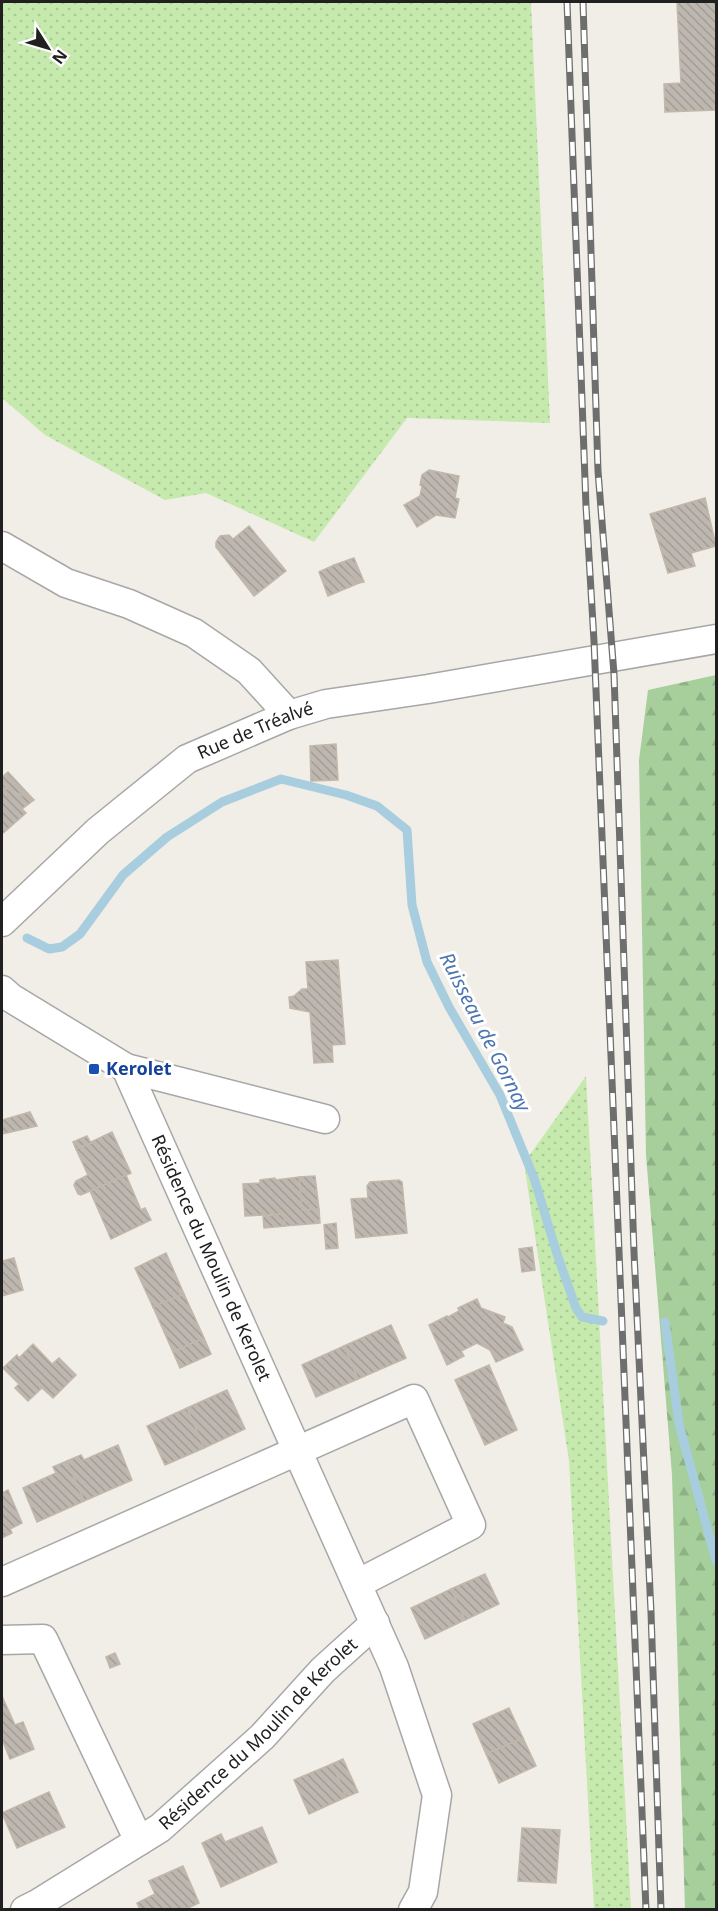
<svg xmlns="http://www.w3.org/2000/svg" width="718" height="1911" viewBox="0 0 718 1911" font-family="'Noto Sans',sans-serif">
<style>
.grass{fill:url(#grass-dots)}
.forest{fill:url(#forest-firs)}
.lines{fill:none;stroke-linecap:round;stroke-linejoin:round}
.stream{stroke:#a8cdde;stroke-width:9}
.building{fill:url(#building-back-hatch);stroke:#c2b7a9;stroke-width:1.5}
.minor-casing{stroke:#a7a7a7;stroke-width:31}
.minor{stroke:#fff;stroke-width:28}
.rail-casing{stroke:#6e6e6e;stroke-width:7}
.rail{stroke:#fff;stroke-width:4.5;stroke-dasharray:14;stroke-linecap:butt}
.transit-dot{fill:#1a4fb4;stroke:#fff;stroke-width:2}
.labels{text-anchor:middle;stroke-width:6;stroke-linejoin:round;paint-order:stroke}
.street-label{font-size:18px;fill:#202020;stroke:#fff}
.transit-label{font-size:18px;font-weight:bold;fill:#164399;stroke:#fff;text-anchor:start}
.water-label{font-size:20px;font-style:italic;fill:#4d76b0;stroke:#fff}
</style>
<defs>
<pattern id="grass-dots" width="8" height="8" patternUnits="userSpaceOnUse" patternTransform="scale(1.5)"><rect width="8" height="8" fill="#c6eaae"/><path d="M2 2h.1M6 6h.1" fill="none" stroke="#aac895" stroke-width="1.8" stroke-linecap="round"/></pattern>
<pattern id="forest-firs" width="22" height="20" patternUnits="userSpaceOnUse" patternTransform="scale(1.5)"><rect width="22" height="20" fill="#a7cf9c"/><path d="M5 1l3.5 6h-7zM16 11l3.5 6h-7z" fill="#8fb186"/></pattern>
<pattern id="building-back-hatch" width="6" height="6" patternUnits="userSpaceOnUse" patternTransform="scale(1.5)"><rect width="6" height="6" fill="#bdb7b0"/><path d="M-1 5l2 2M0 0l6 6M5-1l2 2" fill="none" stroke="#a29d97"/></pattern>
</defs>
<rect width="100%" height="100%" fill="#f1eee7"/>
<g class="grass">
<polygon points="2,2 531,2 550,423 407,418 314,542 206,493 165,500 45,435 2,398"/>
<polygon points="586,1076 631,1909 594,1909 569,1461 524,1163"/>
</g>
<polygon class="forest" points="716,675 716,1909 685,1910 672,1475 646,1155 639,760 648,690"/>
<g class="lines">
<g class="stream">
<polyline points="27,938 49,949 62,947 80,934 123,875 167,837 222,802 281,779 346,795 377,806 407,830 412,905 427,962 449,1007 500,1095 534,1178 558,1257 576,1308 582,1317 603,1321"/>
<polyline points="665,1322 679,1424 716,1561"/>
</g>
</g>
<g class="building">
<polygon points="677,2 716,2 716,110 665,112 664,84 681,83"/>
<polygon points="429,470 459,476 455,498 459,499 455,518 436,515 417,527 404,505 420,496 422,486 420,485 422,475"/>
<polygon points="705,498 716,546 691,553 695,566 668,573 650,514"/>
<polygon points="249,526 286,571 254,596 216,547 216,542 220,536 229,535 233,539"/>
<polygon points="354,558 364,582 359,583 334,565"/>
<polygon points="334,565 359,583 328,596 319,572"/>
<polygon points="336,744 338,780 311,781 310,746"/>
<polygon points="8,772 34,800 2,787 2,777"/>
<polygon points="2,787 34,800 22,809 26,813 2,834"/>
<polygon points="338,960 345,1044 332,1045 333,1062 314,1063 310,1012 290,1008 289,997 294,996 302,989 308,989 306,962"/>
<polygon points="30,1112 37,1126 2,1134 2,1120"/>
<polygon points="112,1132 131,1173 81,1195 78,1194 74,1185 76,1181 88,1175 76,1149"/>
<polygon points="87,1136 91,1143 76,1149 73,1142"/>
<polygon points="126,1175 141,1210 145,1208 151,1220 111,1239 90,1191"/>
<polygon points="315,1176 319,1209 302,1210 299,1177"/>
<polygon points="299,1177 302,1210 319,1209 320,1223 285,1226 284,1214 245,1216 243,1184 260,1183 260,1180 275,1178 275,1180"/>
<polygon points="399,1180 402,1182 407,1233 356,1238 351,1199 368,1198 367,1186 370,1182"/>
<polygon points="284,1214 285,1226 264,1228 263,1216"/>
<polygon points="336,1223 338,1248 326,1249 324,1225"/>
<polygon points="532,1247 535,1270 522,1272 519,1249"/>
<polygon points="166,1253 184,1294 153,1307 135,1268"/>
<polygon points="14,1258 23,1290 2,1296 2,1261"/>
<polygon points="184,1294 204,1338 173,1352 153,1307"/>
<polygon points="477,1299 481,1308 505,1317 503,1323 512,1327 523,1350 496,1362 490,1350 477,1343 461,1351 464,1356 447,1365 429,1325 447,1316 448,1317 459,1311 458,1308"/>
<polygon points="391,1325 406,1358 358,1379 344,1346"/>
<polygon points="204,1338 211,1354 180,1368 173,1352"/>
<polygon points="33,1344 52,1364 59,1358 76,1375 53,1398 42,1388 28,1401 15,1388 19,1384 3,1368 17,1355 19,1358"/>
<polygon points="344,1346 358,1379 316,1397 302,1365"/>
<polygon points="489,1365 517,1430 485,1445 455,1380"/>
<polygon points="227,1390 245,1429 204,1448 187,1408"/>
<polygon points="187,1408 204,1448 165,1465 147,1426"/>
<polygon points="118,1445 132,1480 84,1501 67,1461 81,1455 84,1460"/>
<polygon points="67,1461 84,1501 37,1522 23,1488 56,1473 53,1467"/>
<polygon points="8,1490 22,1523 10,1529 12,1533 2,1538 2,1493"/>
<polygon points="485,1574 499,1604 465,1620 451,1589"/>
<polygon points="451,1589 465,1620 425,1639 411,1608"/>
<polygon points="115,1653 120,1664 110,1668 106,1657"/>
<polygon points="2,1696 15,1725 23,1722 34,1749 10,1759 2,1739"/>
<polygon points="509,1708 523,1738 486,1754 473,1724"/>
<polygon points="523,1738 536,1766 499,1783 486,1754"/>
<polygon points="343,1759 358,1792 346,1797 332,1764"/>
<polygon points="332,1764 346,1797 309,1814 294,1780"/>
<polygon points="49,1792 65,1827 17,1848 2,1813"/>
<polygon points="262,1827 277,1862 221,1887 202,1843 221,1834 225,1842"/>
<polygon points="522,1828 560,1830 556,1883 518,1881"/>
<polygon points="183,1866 199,1903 184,1910 140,1910 137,1903 155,1894 149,1881"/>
</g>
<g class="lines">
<g class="minor-casing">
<g id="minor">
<polyline points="2,546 66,583 129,604 194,633 249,671 289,715"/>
<path id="s1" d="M2 922 98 831 187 759 289 715 326 704 428 689 716 639"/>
<polyline points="2,990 11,998 126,1068 325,1119"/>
<path id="s2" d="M126 1068 394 1667 437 1795 423 1892 413 1910"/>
<polyline points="2,1582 414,1399 471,1525 357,1584"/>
<polyline points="2,1640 43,1639 139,1841"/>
<path id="s3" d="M25 1910 39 1903 160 1828 262 1737 323 1670 375 1623"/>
</g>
</g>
<use href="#minor" class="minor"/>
<g class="rail-casing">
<g id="rail">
<polyline points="567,2 586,506 594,641 646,1910"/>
<polyline points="583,2 598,471 614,674 634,1252 651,1612 661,1910"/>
</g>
</g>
<use href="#rail" class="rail"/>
</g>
<rect class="transit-dot" x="88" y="1063" width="12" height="12" rx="3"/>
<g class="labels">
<g class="street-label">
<text dy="6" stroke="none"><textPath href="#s1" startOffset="321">Rue de Tréalvé</textPath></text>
<text dy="6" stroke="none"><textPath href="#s2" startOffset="208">Résidence du Moulin de Kerolet</textPath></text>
<text dy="6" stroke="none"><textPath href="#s3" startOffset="294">Résidence du Moulin de Kerolet</textPath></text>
</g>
<g class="transit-label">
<text x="106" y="1075">Kerolet</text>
</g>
<g class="water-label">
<text transform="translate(485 1032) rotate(63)" y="7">Ruisseau de Gornay</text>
</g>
</g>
<rect width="718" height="1911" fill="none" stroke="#202020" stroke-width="6"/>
<g transform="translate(48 48) rotate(127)" stroke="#ffffff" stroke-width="4.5" paint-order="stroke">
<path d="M0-4.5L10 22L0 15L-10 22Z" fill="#202020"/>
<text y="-9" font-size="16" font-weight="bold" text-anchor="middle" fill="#202020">N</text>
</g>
</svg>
